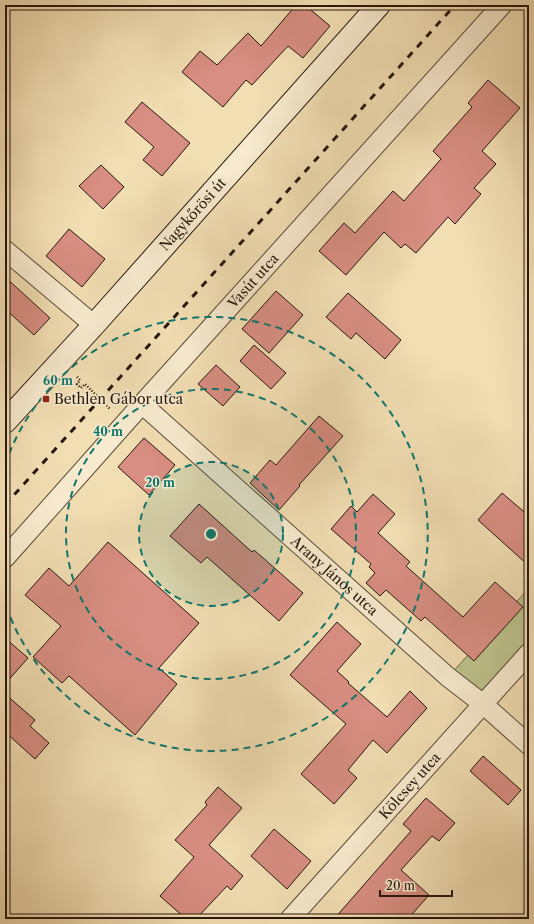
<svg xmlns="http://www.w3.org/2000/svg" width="534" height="924" viewBox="0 0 534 924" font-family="'Libre Caslon Text',serif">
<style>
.green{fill:#bdc18b;stroke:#726c4c}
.building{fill:#d88e82;stroke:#26170e}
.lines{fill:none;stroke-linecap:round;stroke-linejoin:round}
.minor-casing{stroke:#594937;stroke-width:21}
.secondary-casing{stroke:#26170e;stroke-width:24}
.path{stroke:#26170e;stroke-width:2.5;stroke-dasharray:1 2;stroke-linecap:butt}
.minor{stroke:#f7eace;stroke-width:19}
.secondary{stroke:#f7eace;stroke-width:22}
.rail{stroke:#26170e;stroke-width:3;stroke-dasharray:7 7;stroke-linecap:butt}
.ring{fill:none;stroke:#0f766e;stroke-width:2;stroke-dasharray:7 5}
.poi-dot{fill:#8f2418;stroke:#f7eace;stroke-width:1.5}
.labels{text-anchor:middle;stroke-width:3;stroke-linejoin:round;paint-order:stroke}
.street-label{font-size:14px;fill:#26170e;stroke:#f7eace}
.poi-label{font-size:14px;fill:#26170e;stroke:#f7eace;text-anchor:start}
.centre{fill:#0f766e;stroke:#f7eace;stroke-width:2}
.ring-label{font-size:12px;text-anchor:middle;font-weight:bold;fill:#0f766e;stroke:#f7eace;stroke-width:3;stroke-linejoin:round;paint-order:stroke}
</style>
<rect width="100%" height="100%" fill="#f2deb3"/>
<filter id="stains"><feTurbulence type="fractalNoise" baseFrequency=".005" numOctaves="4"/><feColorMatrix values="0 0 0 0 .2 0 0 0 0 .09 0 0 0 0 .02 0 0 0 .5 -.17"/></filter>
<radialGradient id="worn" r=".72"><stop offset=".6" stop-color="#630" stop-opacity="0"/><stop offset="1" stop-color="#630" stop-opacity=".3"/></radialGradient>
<polygon class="green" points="529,588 529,653 483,704 448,677"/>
<g class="building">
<polygon points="296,5 305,5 330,26 303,58 288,46 252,85 246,80 223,107 182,72 200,51 217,65 248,33 261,46"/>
<polygon points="488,80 520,108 482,151 496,164 474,188 481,194 455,224 448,217 416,253 405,244 401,248 384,232 346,275 319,251 344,223 355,233 393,191 404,201 441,159 433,151 472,107 468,103"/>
<polygon points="142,102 190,143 162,176 143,160 154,147 125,122"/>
<polygon points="101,165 124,187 103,209 79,186"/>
<polygon points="69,229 105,259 82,287 46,256"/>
<polygon points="5,277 50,318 34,335 5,309"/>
<polygon points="276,291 303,315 269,353 242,329"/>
<polygon points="348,293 401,340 385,359 356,333 351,339 326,317"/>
<polygon points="254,345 286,373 271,389 240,361"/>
<polygon points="216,365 240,387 223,406 198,384"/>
<polygon points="319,416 343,436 299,485 300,486 279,510 250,483 270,460 276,465"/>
<polygon points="144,438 175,465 149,495 118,467"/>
<polygon points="502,493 529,516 529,566 478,520"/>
<polygon points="373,494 395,514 378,533 410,562 406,566 463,617 495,582 523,607 474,661 425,617 421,621 386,590 380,596 366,583 375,573 369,567 371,564 331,529 351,506 357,512"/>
<polygon points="199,504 252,552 254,550 303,593 279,621 207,557 201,563 170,536"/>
<polygon points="108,542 199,623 159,668 177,684 135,735 69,676 62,683 33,657 61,626 25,595 49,568 69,586"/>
<polygon points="337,622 361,644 337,671 349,682 348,683 387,717 410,691 427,708 387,753 373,740 348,770 357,778 334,804 301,774 346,724 290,675"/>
<polygon points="5,638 28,658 5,684"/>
<polygon points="5,694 35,720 30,726 49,743 35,759 5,732"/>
<polygon points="483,756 521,790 508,805 470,771"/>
<polygon points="218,787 242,808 209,845 243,876 231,890 227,886 196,919 186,919 160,896 194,857 175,840 207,805 205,802"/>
<polygon points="426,798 455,823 439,841 432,836 401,870 429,895 408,919 334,919 411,831 403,824"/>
<polygon points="274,829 311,861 287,889 251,856"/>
</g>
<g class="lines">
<g class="minor-casing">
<g id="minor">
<polyline points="5,250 94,325"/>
<path id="s1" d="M142 404 448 677 483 704 529 745"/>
<path id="s2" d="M5 558 142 404 502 5"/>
<path id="s3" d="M290 919 529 653"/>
</g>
</g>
<g class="secondary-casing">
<g id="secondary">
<path id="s4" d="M5 422 94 325 379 5"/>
</g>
</g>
<polyline class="path" points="77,377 80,380 77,384 81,388 85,384 110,409"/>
<use href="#minor" class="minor"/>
<use href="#secondary" class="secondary"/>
<polyline class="rail" points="5,505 455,5"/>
</g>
<circle cx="211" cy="534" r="72" fill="#0f766e" fill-opacity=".12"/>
<g class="ring">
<circle cx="211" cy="534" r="72"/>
<circle cx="211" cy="534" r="145"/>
<path d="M5 465A217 217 0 1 1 5 603"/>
</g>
<rect class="poi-dot" x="42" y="395" width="8" height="8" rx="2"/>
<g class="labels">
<g class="street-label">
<text dy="5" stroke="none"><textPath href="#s4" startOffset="280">Nagykőrösi út</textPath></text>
<text dy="5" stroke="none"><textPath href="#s2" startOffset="372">Vasút utca</textPath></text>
<text dy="5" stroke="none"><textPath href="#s1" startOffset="258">Arany János utca</textPath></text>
<text dy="5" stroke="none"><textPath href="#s3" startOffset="179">Kölcsey utca</textPath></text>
</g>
<g class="poi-label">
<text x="54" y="404">Bethlen Gábor utca</text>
</g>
</g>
<circle cx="211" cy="534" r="6" class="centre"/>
<g class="ring-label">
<text x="58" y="385">60 m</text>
<text x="108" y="436">40 m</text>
<text x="160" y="487">20 m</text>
</g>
<rect width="534" height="924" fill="none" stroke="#f2deb3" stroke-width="20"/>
<rect x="6" y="6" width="522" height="912" fill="none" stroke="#26170e" stroke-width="2"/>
<rect x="10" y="10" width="514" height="904" fill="none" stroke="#26170e"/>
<path d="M380 890v6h72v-6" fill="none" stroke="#26170e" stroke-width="2"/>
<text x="386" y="890" font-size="12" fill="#26170e" stroke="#f7eace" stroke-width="3" paint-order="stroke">20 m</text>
<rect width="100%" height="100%" filter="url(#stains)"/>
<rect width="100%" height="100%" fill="url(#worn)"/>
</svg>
